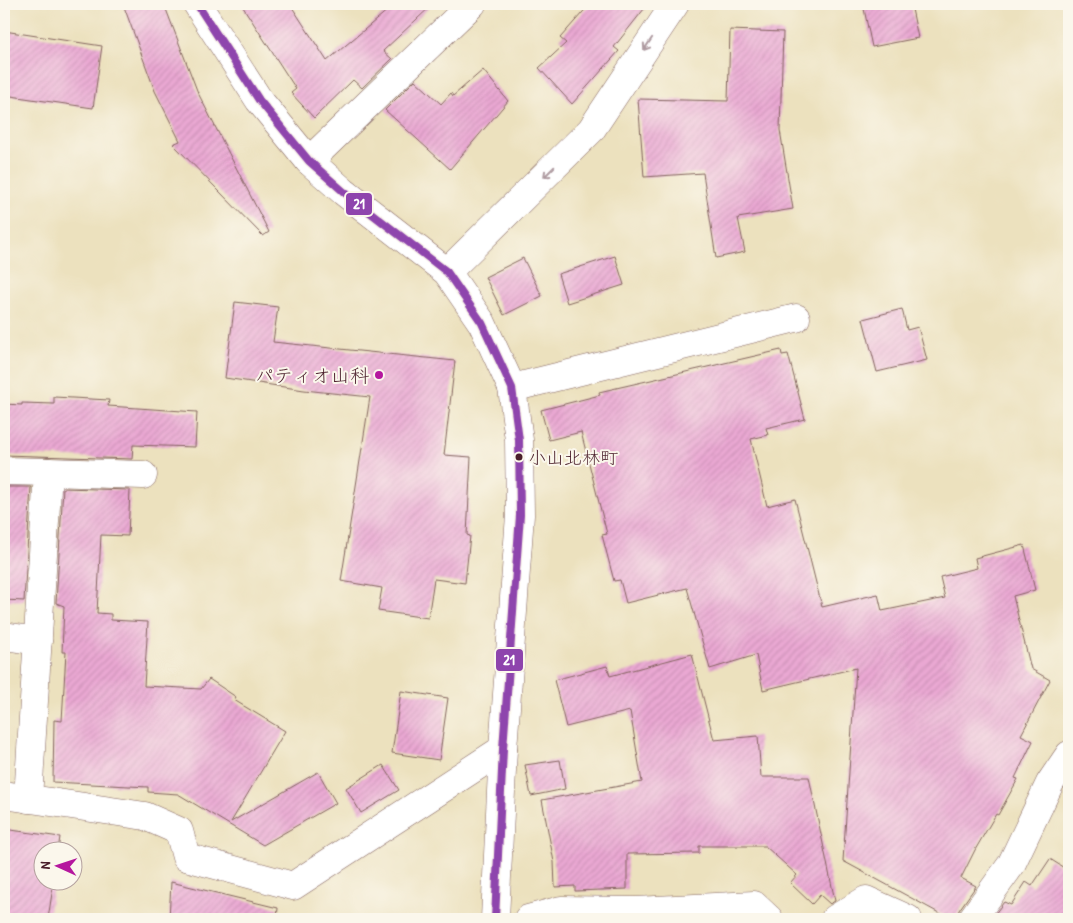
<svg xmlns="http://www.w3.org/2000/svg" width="1073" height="923" viewBox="0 0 1073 923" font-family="'Patrick Hand','Klee One',sans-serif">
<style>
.building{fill:url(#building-hatch)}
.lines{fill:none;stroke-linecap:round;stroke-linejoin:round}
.minor-casing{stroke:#83635e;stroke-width:29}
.major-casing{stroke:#83635e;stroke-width:29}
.minor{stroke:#fff;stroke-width:28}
.major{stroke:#fff;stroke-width:28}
.bus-1-casing{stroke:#fbf7ec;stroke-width:11}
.bus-1{stroke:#8e44ad;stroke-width:8}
.oneway{stroke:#ae9aa0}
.poi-dot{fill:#b5179e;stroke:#fbf7ec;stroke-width:2}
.bus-dot{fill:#4a1f2b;stroke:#fbf7ec;stroke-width:2}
.labels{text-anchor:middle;stroke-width:4;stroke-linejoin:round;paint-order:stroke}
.bus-label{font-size:18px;fill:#4a1f2b;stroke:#fbf7ec;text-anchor:start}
.poi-label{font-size:19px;fill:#4a1f2b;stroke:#fbf7ec;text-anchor:end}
.line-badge{stroke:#fbf7ec;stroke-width:2}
.badge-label{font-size:14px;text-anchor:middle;font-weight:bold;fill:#fff}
</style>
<defs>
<pattern id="building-hatch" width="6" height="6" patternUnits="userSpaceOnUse" patternTransform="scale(1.25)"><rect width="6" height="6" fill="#eaa8d3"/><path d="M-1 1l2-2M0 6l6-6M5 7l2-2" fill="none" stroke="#ca90b5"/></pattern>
</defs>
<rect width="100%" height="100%" fill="#fbf7ec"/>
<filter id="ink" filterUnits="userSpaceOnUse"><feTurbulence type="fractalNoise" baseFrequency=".02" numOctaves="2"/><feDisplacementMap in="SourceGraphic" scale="10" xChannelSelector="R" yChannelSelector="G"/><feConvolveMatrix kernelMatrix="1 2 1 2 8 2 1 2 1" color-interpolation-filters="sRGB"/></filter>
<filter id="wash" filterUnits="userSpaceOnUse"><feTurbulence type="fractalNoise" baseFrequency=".0096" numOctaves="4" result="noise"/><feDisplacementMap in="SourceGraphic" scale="20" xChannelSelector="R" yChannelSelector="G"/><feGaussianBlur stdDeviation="1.12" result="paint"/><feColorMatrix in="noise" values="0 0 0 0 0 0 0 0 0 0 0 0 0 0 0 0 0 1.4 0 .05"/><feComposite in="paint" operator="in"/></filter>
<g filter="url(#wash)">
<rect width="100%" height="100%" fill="#ece1be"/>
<g id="blocks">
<g class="building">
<polygon points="123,4 164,4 198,93 269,232 263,236 173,144 180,141 155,91"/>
<polygon points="241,4 290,4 327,61 395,4 433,4 383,51 392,59 362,88 353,80 314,118 291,93 296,89"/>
<polygon points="590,4 648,4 614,47 619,51 572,104 539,68 566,43 560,38"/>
<polygon points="863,4 911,4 918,38 872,47"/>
<polygon points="730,30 783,32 780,130 793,209 738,218 745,252 716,258 703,173 644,177 638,99 728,101"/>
<polygon points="4,31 102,46 93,108 4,95"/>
<polygon points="483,70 508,101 450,169 385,110 415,80 441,104 451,93 453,96"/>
<polygon points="615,256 624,285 567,303 558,274"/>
<polygon points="523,258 542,296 504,315 485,277"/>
<polygon points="235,302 278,307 273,342 455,361 444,455 471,457 467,535 470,536 465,583 434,579 428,618 378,611 382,588 341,581 370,397 304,390 225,378"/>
<polygon points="902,309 907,330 918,327 927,360 877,372 863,319"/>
<polygon points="781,350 782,355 788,354 805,419 766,428 768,435 751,439 767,506 795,499 822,607 878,594 882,611 945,598 940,577 977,568 975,558 1024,545 1035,590 1013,596 1031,669 1050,680 1021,735 1033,741 1015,778 1018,779 998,815 996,814 975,850 961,878 976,886 959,910 957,919 950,919 843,861 856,668 763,690 756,655 710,669 687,588 626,603 620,580 614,581 602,535 607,534 581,432 549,440 541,410 600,395 599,392"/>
<polygon points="54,397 109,400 108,406 197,412 195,447 133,445 132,459 4,455 4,404 22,405 22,403 54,404"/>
<polygon points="4,487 31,487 24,601 4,600"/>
<polygon points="63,488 130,490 128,536 101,535 97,613 111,614 111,620 148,622 144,686 201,689 209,679 236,697 234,700 285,731 231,822 318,772 336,803 263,845 178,794 148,792 148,787 53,782 54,720 62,721 66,652 62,652 64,606 56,603"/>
<polygon points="692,654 714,740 758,736 761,777 809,777 835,901 830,904 820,895 812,904 790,883 797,875 765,846 699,846 699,853 627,854 627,889 575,891 575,886 555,887 554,862 542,800 642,782 630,711 566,727 554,680 607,666 610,676"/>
<polygon points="401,691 448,698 439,760 392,753"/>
<polygon points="560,760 565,789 531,796 525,765"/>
<polygon points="383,765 399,790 361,813 346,788"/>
<polygon points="4,829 60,837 58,850 42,850 42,880 54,880 48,919 4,919"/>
<polygon points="1050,859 1069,871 1069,919 991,919 1004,902 1011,905 1026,882 1032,886"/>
<polygon points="171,882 278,908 277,919 169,919"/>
</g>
</g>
</g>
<g filter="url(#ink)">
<use href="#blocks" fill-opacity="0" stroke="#83635e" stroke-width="1"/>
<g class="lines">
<g class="minor-casing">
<g id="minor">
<polyline points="309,161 472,4"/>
<polyline points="447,272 591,130 675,4"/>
<polyline points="512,388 796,318"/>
<polyline points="4,471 48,472 28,799"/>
<polyline points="48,472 143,475"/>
<polyline points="4,636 38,641"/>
<polyline points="4,795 145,816 179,831 186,857 293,886 503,749"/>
<polyline points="528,919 561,910 636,911 754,905 769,919"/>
<polyline points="835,919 866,900 908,919"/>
<polyline points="972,919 1011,865 1050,783 1069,755"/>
</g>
</g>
<g class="major-casing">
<polyline id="major" points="197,4 259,100 309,161 344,192 447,272 482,323 512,388 519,440 520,515 503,749 495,919"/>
</g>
<use href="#minor" class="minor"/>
<use href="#major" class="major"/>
<g class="bus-1-casing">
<polyline id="bus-1" points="197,4 259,100 309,161 344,192 447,272 482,323 512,388 519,440 520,515 503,749 495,919"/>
</g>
<use href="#bus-1" class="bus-1"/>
</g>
<defs><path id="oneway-shaft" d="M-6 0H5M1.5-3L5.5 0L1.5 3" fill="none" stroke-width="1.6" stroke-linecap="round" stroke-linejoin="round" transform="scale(1.25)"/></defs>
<g class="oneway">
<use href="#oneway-shaft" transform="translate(648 44) rotate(124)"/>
<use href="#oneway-shaft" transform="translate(549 172) rotate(135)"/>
</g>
</g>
<circle class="poi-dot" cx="379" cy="375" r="5"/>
<circle class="bus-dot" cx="519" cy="457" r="4.5"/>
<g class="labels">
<g class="bus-label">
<text x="528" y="464">小山北林町</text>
</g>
<g class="poi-label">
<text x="369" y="382">パティオ山科</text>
</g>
</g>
<g class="line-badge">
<rect x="345" y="192" width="28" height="24" rx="5" fill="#8e44ad"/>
<rect x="495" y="648" width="29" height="24" rx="5" fill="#8e44ad"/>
</g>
<g class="badge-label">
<text x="359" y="209">21</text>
<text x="509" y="665">21</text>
</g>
<rect width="1073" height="923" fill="none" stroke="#fbf7ec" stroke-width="20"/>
<g transform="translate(58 866) rotate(273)"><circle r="24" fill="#fbf7ec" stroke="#b4a19f"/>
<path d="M0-4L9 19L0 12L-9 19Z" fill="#b5179e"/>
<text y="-8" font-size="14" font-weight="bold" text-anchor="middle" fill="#4a1f2b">N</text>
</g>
</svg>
